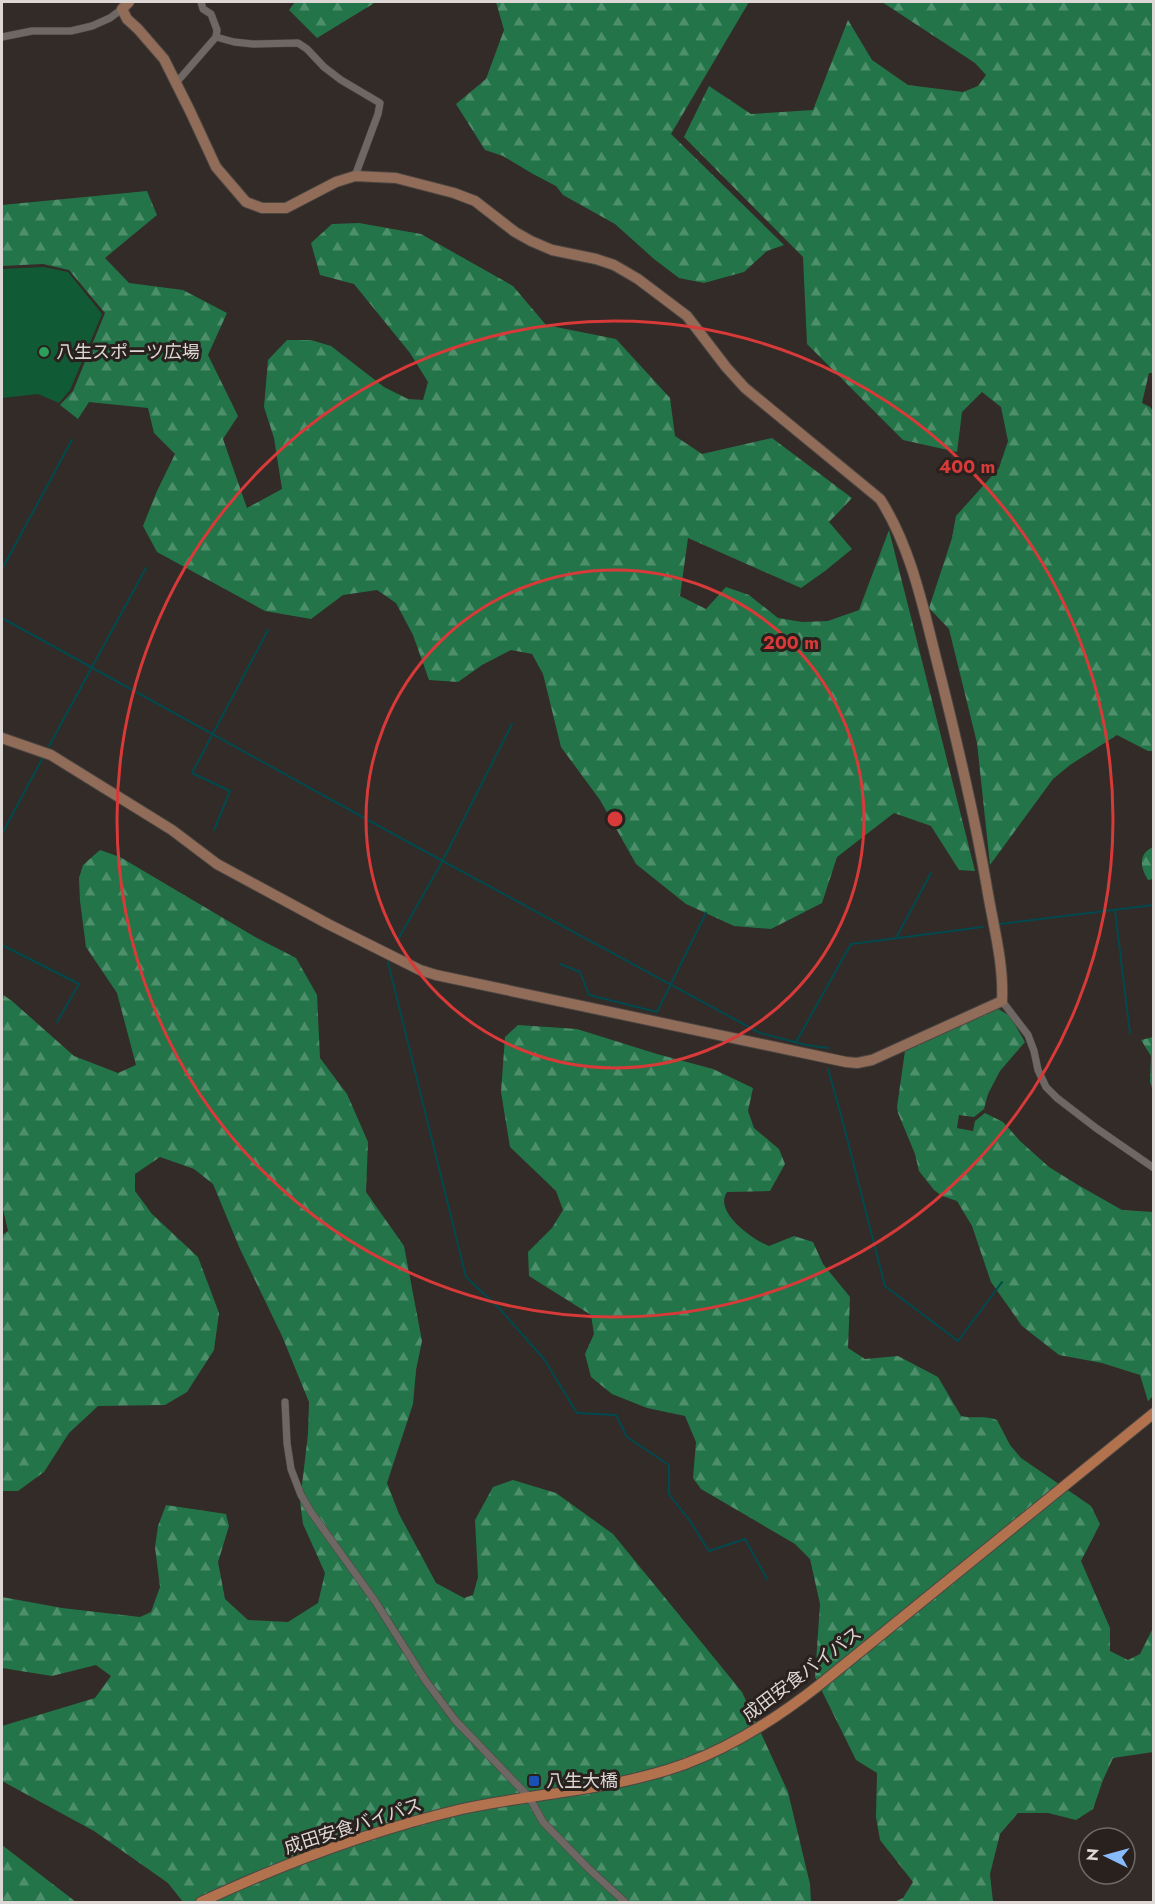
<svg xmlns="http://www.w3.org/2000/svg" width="1155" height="1904" viewBox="0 0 1155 1904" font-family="Jost,'Noto Sans JP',sans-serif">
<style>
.forest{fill:url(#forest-firs)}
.garden{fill:#105b35}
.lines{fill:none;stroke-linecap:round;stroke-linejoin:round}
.stream{stroke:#00494e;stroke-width:2}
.street-casing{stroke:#4c4643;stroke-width:8}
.secondary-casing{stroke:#4c4643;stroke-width:12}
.primary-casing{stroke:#4c4643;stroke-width:12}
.street{stroke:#6f6763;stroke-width:7}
.secondary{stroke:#916c58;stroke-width:10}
.primary{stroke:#b2724d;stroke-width:10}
.ring{fill:none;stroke:#d73a39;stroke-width:3}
.leisure-dot{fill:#2e9e5b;stroke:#28211d;stroke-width:2}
.transit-dot{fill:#1a4fb4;stroke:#28211d;stroke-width:2}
.labels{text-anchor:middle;stroke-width:6;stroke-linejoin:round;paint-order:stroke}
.poi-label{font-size:18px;fill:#ddd8d6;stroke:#28211d;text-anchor:start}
.street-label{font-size:18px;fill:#ddd8d6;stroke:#28211d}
.centre{fill:#d73a39;stroke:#28211d;stroke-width:3}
.ring-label{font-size:18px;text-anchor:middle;font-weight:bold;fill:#d73a39;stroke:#28211d;stroke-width:6;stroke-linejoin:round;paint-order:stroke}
</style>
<defs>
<pattern id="forest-firs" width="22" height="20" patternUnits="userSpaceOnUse" patternTransform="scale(1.5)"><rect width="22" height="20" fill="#237549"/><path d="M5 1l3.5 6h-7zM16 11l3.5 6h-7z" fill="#4d8e6b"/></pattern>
</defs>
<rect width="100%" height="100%" fill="#322b27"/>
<g class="forest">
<polygon points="295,2 376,2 317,38 289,10"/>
<polygon points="496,2 749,2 671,134 784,245 767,251 744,272 704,283 679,278 654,259 615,224 563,195 556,186 533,174 503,156 485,150 456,104 486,79 504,30"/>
<polygon points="882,2 1153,2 1154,373 1149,373 1142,403 1150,407 1154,412 1153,751 1148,751 1117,735 1070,765 1053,779 990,865 977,743 949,629 929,608 952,538 956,516 999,468 1008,441 1001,407 982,392 962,412 957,452 903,440 807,344 803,257 684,137 709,86 751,114 813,110 848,20 872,60 908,85 963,92 978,86 986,75 975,63"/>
<polygon points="147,191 157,215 105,258 129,283 183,290 227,313 208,355 238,416 223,439 247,508 282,489 274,438 264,407 268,360 287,340 311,340 331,346 384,387 408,399 423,400 428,382 410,353 354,284 320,275 311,243 332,224 359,223 421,234 513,286 546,325 616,339 670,398 675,436 702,454 772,438 852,498 829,522 852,549 825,571 801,588 688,538 680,596 706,609 726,587 749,595 778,618 802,622 828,621 859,610 889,530 975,871 959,870 931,826 894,813 837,857 822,903 771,929 734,926 686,904 636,864 600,800 561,747 543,674 532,654 511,650 482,665 458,682 429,680 413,635 396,603 377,590 343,595 311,619 265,611 157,552 143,526 157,491 175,454 154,433 148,408 89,402 78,419 60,405 73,391 105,313 69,270 43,264 2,266 2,205"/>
<path d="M1153 847V879L1148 880C1140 867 1138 854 1153 847Z"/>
<polygon points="100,850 120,857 257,938 296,958 317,995 320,1058 347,1094 368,1142 366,1192 404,1246 422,1341 416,1370 413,1404 387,1483 399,1514 436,1583 464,1598 473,1595 478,1577 475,1520 493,1487 513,1480 556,1493 613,1534 742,1692 788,1792 810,1884 811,1902 183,1902 168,1883 94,1831 2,1781 2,1726 95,1698 111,1676 96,1665 52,1676 2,1668 2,1597 62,1608 140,1617 151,1612 160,1587 155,1547 158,1526 166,1505 226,1514 229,1526 218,1562 225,1599 248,1620 288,1622 318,1603 325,1573 303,1524 300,1502 308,1434 309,1402 282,1336 240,1249 213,1184 194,1169 160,1157 135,1174 135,1191 152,1214 198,1257 219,1313 214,1350 187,1392 165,1405 98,1406 69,1433 44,1472 18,1491 2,1491 2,1235 8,1231 2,1205 2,994 12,1001 74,1056 118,1073 136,1065 117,993 86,947 80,901 79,878 83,865"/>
<polygon points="995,1007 1010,1016 1025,1042 1000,1071 988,1094 984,1109 974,1117 959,1115 957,1128 973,1131 975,1121 985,1113 1003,1122 1020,1141 1049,1167 1078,1185 1122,1210 1153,1212 1153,1396 1148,1401 1140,1375 1102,1363 1059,1355 1022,1326 991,1282 972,1226 957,1201 942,1196 934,1190 919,1171 915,1154 898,1113 897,1107 905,1051"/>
<path d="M518 1025 577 1029 657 1054 713 1069 753 1088 748 1111 754 1128 779 1149 785 1164 770 1191 727 1192C713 1212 753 1240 769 1246L794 1236 813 1242 823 1264 850 1297 848 1348 865 1359 898 1356 938 1377 961 1416C973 1419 985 1415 997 1420L1010 1445 1021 1458 1091 1506 1100 1524 1081 1561 1110 1628V1651L1128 1660 1140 1654 1153 1628V1752L1113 1758 1103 1780 1093 1809 1076 1820 1048 1813H1018L1000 1834 990 1874 993 1902H894L903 1898 913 1882 880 1840 876 1817 877 1773 856 1760 815 1677 820 1604 810 1559 795 1544 701 1489 693 1478 696 1442 685 1416 647 1408 612 1394 591 1377 585 1354 594 1334 591 1315 529 1276 528 1252 552 1228 563 1210 556 1191 510 1147 501 1092 505 1037Z"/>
<polygon points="1153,1037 1154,1037 1153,1091 1150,1082 1151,1056 1141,1040"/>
<polygon points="2,1845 76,1902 2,1902"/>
</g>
<polygon class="garden" points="44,267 68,272 102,314 70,390 59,403 38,394 2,398 2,269"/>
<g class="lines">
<g class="stream">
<polyline points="2,569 72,440"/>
<polyline points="2,618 417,847 760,1033 806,1045 828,1048"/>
<polyline points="49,746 146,568"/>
<polyline points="214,830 230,791 192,773 268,630"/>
<polyline points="2,834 42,759"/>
<polyline points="1115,911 1130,1033"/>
<polyline points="1000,924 1154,905"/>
<polyline points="897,936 931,873"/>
<polyline points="397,941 443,860 512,724"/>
<polyline points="2,945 79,984 57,1022"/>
<polyline points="388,962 466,1277 498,1307 544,1359 577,1413 616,1415 627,1437 669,1465 669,1494 690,1521 709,1551 745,1539 767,1579"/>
<polyline points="560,964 580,972 589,995 657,1012 706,913"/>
<polyline points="796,1042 851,944 983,927"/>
<polyline points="828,1069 841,1115 885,1286 958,1341 1002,1282"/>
</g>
<g class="street-casing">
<g id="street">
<polyline points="2,37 32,31 71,31 92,26 110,18 122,9"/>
<polyline points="216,37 234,42 253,44 298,43 307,49 324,67 341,80 380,103 378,114 355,176"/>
<polyline points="176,83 216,37 217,30 211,14 203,9 201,2"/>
<polyline points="1002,1001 1028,1035 1034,1051 1038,1070 1046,1087 1057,1098 1096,1128 1154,1168"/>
<polyline points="285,1402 287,1443 291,1469 301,1495 311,1512 375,1601 425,1680 455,1720 529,1797 543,1822 588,1868 625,1902"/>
</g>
</g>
<g class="secondary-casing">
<path id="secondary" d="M2 738 51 755 172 830 217 864 328 924 420 970 436 975 846 1062 857 1063 872 1060 1002 1001C1004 963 993 925 987 888 974 812 956 737 937 662 923 607 911 547 880 499L745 388 726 367 687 316 638 279 614 265 596 259 552 250 531 241 515 232 475 201 454 193 396 178 355 176 336 182 286 208H262L246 202 216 167 190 111 164 59 138 29 127 19 122 9 129 2"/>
</g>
<g class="primary-casing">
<path id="primary" d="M201 1902C285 1863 372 1830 462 1809 536 1793 614 1790 685 1764 734 1746 777 1718 818 1686L1154 1413"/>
</g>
<use href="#street" class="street"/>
<use href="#secondary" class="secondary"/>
<use href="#primary" class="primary"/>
</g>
<g class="ring">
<circle cx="615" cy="819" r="249"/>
<circle cx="615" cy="819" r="498"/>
</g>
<circle class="leisure-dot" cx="44" cy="352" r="6"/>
<rect class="transit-dot" x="528" y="1775" width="12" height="12" rx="3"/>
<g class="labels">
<g class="poi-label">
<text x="56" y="358">八生スポーツ広場</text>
<text x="546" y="1787">八生大橋</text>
</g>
<g class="street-label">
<text transform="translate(802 1674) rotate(-37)" y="6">成田安食バイパス</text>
<text transform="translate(353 1826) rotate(-18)" y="6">成田安食バイパス</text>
</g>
</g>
<circle cx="615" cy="819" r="9" class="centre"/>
<g class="ring-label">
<text x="967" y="473">400 m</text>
<text x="791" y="649">200 m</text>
</g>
<rect width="1155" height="1904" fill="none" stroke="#ddd8d6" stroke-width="6"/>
<g transform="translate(1107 1856) rotate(275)"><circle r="28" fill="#28211d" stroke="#706a67" stroke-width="1.5"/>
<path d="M0-4.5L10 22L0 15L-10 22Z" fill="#88bbfc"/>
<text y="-9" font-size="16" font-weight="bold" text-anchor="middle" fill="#ddd8d6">N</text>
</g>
</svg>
